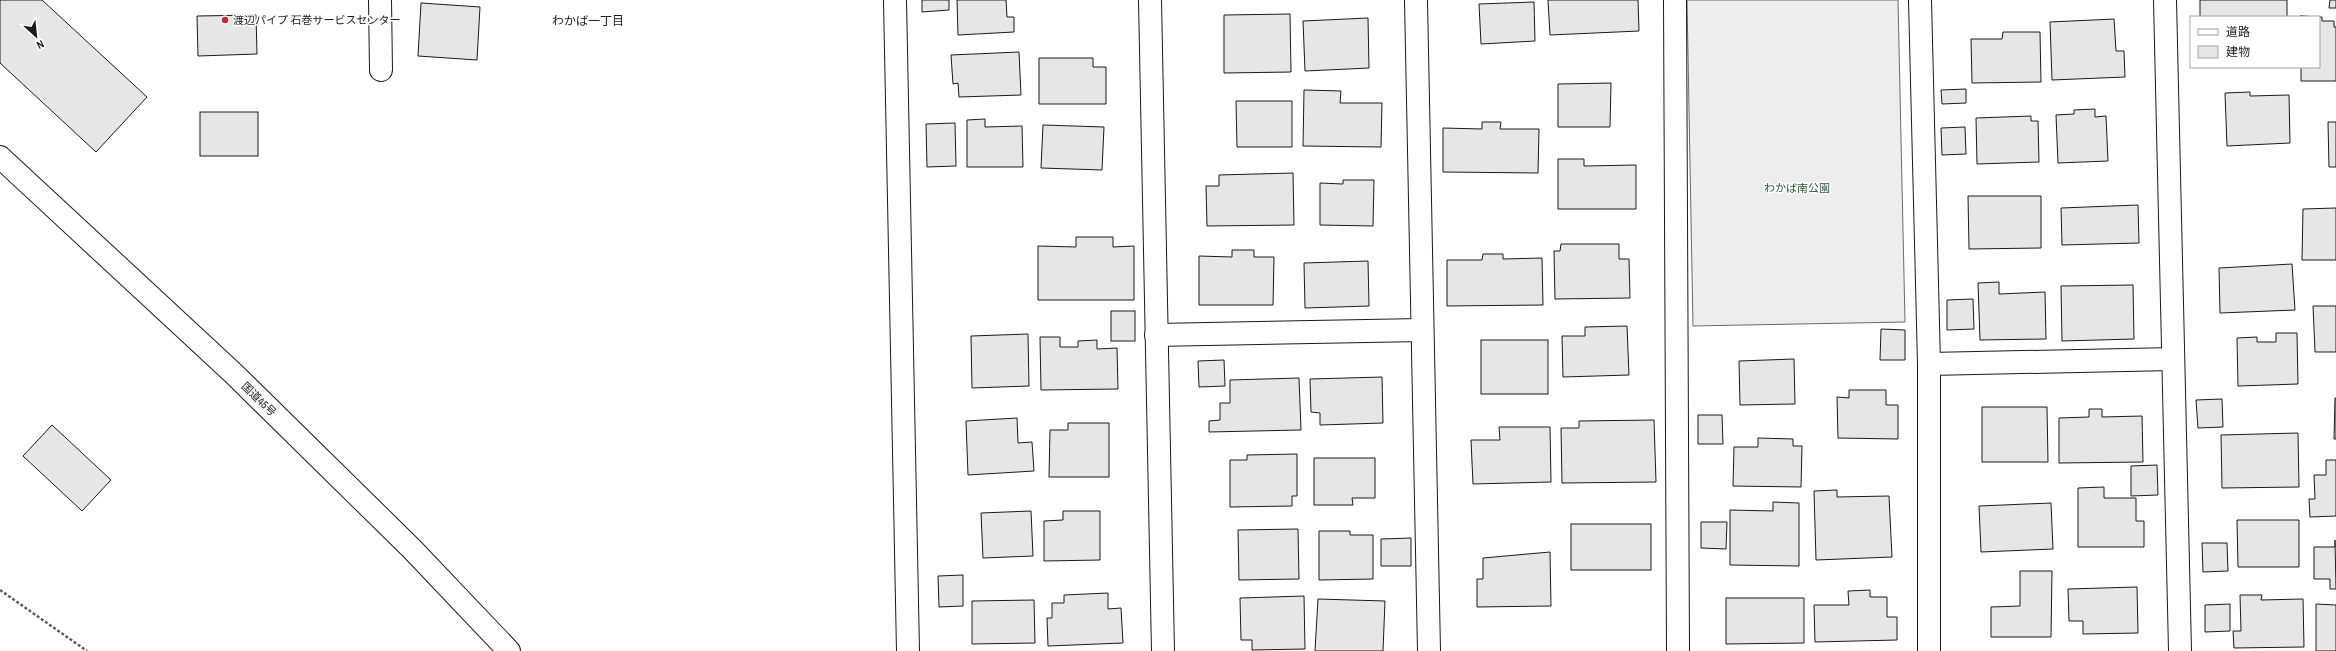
<svg xmlns="http://www.w3.org/2000/svg" width="2336" height="651" viewBox="0 0 2336 651" font-family="'Archivo Narrow','Noto Sans JP',sans-serif">
<style>
.built{fill:#ededed;stroke:#6a6a6a}
.building{fill:#e6e6e6;stroke:#1a1a1a}
.lines{fill:none;stroke-linecap:round;stroke-linejoin:round}
.minor-casing{stroke:#1a1a1a;stroke-width:24}
.highway-casing{stroke:#1a1a1a;stroke-width:24}
.path{stroke:#5f5f5f;stroke-width:2.5;stroke-dasharray:3 2;stroke-linecap:butt}
.minor{stroke:#fff;stroke-width:22}
.highway{stroke:#fff;stroke-width:22}
.poi-dot{fill:#c62828;stroke:#fff;stroke-width:1.5}
.labels{text-anchor:middle;stroke-width:3;stroke-linejoin:round;paint-order:stroke}
.poi-label{font-size:11px;fill:#1a1a1a;stroke:#fff;text-anchor:start}
.park-label{font-size:11px;fill:#2b5a34;stroke:#fff}
.street-label{font-size:11px;fill:#1a1a1a;stroke:#fff}
.neighbourhood-label{font-size:12px;fill:#1a1a1a;stroke:#fff}
</style>
<rect width="100%" height="100%" fill="#fff"/>
<polygon class="built" points="1687,0 1898,0 1905,322 1693,326"/>
<g class="building">
<polygon points="0,0 42,0 147,97 96,152 0,63"/>
<polygon points="922,0 949,0 949,10 922,12"/>
<polygon points="957,0 1006,0 1007,17 1014,17 1014,32 958,35"/>
<polygon points="1548,0 1638,0 1639,31 1550,35"/>
<rect x="2200" y="0" width="87" height="17"/>
<polygon points="2330,0 2336,0 2336,8 2329,8"/>
<polygon points="1534,2 1535,41 1481,44 1479,4"/>
<polygon points="421,3 480,7 477,60 418,56"/>
<polygon points="1290,14 1291,72 1224,73 1224,15"/>
<polygon points="256,15 257,54 198,56 197,16"/>
<polygon points="2300,16 2322,17 2322,21 2334,21 2334,27 2336,27 2336,81 2301,81 2301,67 2319,67 2319,17"/>
<polygon points="1368,18 1369,68 1305,71 1303,21"/>
<polygon points="2114,19 2116,51 2124,51 2125,77 2052,80 2050,22"/>
<polygon points="2003,32 2040,32 2041,82 1972,83 1971,39 2002,39"/>
<polygon points="1019,52 1021,95 959,97 958,83 953,84 951,55"/>
<polygon points="1039,58 1093,58 1093,67 1106,67 1106,104 1039,104"/>
<polygon points="1611,83 1610,127 1558,127 1558,84"/>
<polygon points="1966,89 1966,103 1942,104 1941,90"/>
<polygon points="1304,90 1341,91 1340,103 1382,103 1381,147 1303,146"/>
<polygon points="2250,92 2250,96 2289,95 2290,143 2227,146 2225,93"/>
<polygon points="1236,101 1292,101 1292,147 1237,147"/>
<polygon points="2095,109 2095,117 2106,116 2108,161 2058,163 2056,115 2074,114 2074,110"/>
<rect x="200" y="112" width="58" height="44"/>
<polygon points="2031,116 2031,121 2038,121 2039,162 1977,164 1976,118"/>
<polygon points="985,119 985,127 1022,126 1023,167 967,167 967,120"/>
<polygon points="1482,122 1501,122 1500,129 1539,129 1538,173 1443,172 1443,128 1482,129"/>
<polygon points="2328,122 2336,122 2336,167 2329,167"/>
<polygon points="955,123 956,166 927,167 926,124"/>
<polygon points="1043,125 1104,127 1102,170 1041,168"/>
<polygon points="1965,127 1966,154 1942,155 1941,128"/>
<polygon points="1558,159 1584,159 1584,166 1636,165 1636,209 1558,209"/>
<polygon points="1293,173 1294,225 1207,226 1206,186 1219,186 1219,175"/>
<polygon points="1343,180 1374,180 1373,226 1320,225 1320,183 1343,184"/>
<polygon points="1968,196 2041,196 2041,248 1969,249"/>
<polygon points="2138,205 2139,243 2062,245 2061,208"/>
<polygon points="2336,208 2336,260 2302,260 2303,209"/>
<polygon points="1076,237 1113,237 1113,247 1134,246 1134,300 1038,300 1038,246 1076,247"/>
<polygon points="1561,244 1619,244 1619,259 1629,259 1630,298 1555,299 1554,251 1560,251"/>
<polygon points="1232,250 1254,250 1254,257 1274,257 1273,305 1199,305 1199,256 1232,257"/>
<polygon points="1483,254 1503,254 1503,259 1542,258 1543,305 1447,306 1447,260 1482,260"/>
<polygon points="1368,261 1369,306 1305,308 1304,263"/>
<polygon points="2292,264 2295,310 2220,313 2219,268"/>
<polygon points="1999,282 1999,294 2045,292 2046,339 1980,340 1978,283"/>
<polygon points="2133,285 2134,339 2062,341 2061,286"/>
<polygon points="1973,299 1974,329 1947,330 1947,300"/>
<polygon points="2313,306 2336,306 2336,352 2315,352"/>
<rect x="1111" y="311" width="24" height="30"/>
<polygon points="1627,326 1629,375 1563,377 1562,336 1585,336 1585,327"/>
<polygon points="1881,329 1905,330 1905,360 1880,360"/>
<polygon points="2276,333 2297,333 2298,384 2238,386 2237,338 2257,337 2257,342 2276,342"/>
<polygon points="1028,334 1029,386 972,388 971,336"/>
<polygon points="1040,337 1060,337 1060,347 1078,347 1078,341 1097,340 1097,349 1117,348 1118,389 1041,390"/>
<rect x="1481" y="340" width="67" height="54"/>
<polygon points="1794,359 1795,404 1740,405 1739,361"/>
<polygon points="1224,360 1225,386 1199,387 1198,361"/>
<polygon points="1382,377 1383,423 1320,425 1320,413 1311,412 1310,379"/>
<polygon points="1299,378 1301,430 1209,432 1209,421 1220,420 1220,403 1230,403 1230,380"/>
<polygon points="1849,390 1886,390 1886,405 1898,405 1898,439 1838,438 1837,397 1849,398"/>
<polygon points="2335,398 2336,398 2336,439 2334,439"/>
<polygon points="2222,399 2223,427 2198,428 2196,400"/>
<polygon points="1982,407 2047,407 2048,462 1982,462"/>
<polygon points="2089,409 2102,409 2102,417 2142,416 2143,462 2059,463 2059,418 2089,417"/>
<polygon points="1698,415 1722,415 1723,444 1698,444"/>
<polygon points="1017,418 1018,443 1032,442 1034,471 968,475 966,421"/>
<polygon points="1654,420 1656,482 1562,483 1561,428 1579,428 1579,421"/>
<polygon points="1068,423 1109,423 1109,477 1049,477 1050,430 1068,430"/>
<polygon points="52,425 111,480 82,511 23,456"/>
<polygon points="1499,427 1550,427 1551,482 1473,484 1471,440 1500,440"/>
<polygon points="2298,433 2299,487 2222,488 2221,435"/>
<polygon points="1758,438 1793,439 1793,446 1802,446 1801,487 1733,486 1734,447 1758,447"/>
<polygon points="1297,454 1297,496 1292,496 1292,506 1230,507 1230,460 1247,460 1247,455"/>
<polygon points="1314,458 1375,458 1375,498 1352,498 1353,505 1314,505"/>
<polygon points="2326,460 2336,460 2336,516 2310,517 2309,499 2315,499 2314,475 2326,475"/>
<polygon points="2157,465 2158,495 2131,496 2131,466"/>
<polygon points="2104,487 2104,498 2136,498 2136,521 2144,521 2144,547 2078,547 2078,488"/>
<polygon points="1837,490 1837,497 1889,496 1892,557 1816,560 1814,491"/>
<polygon points="1773,502 1799,503 1799,566 1730,565 1730,510 1773,511"/>
<polygon points="2051,503 2053,549 1981,552 1979,506"/>
<polygon points="1031,511 1033,556 983,558 981,513"/>
<polygon points="1063,511 1100,511 1100,560 1044,561 1044,521 1063,520"/>
<polygon points="2237,520 2299,520 2299,567 2238,567"/>
<polygon points="1701,522 1727,522 1726,549 1701,548"/>
<rect x="1571" y="524" width="80" height="46"/>
<polygon points="1298,529 1299,579 1239,580 1238,530"/>
<polygon points="1319,531 1350,531 1350,535 1373,535 1373,579 1319,580"/>
<polygon points="1411,538 1411,566 1381,566 1381,539"/>
<polygon points="2335,540 2336,589 2330,589 2330,579 2314,579 2314,547 2335,547"/>
<polygon points="2202,543 2227,543 2228,571 2203,572"/>
<polygon points="1550,552 1551,606 1477,607 1477,579 1483,579 1483,558"/>
<polygon points="2020,571 2052,571 2051,637 1991,637 1991,607 2020,606"/>
<polygon points="963,575 963,606 939,607 938,576"/>
<polygon points="2137,587 2138,633 2083,634 2083,621 2069,621 2068,589"/>
<polygon points="1870,590 1870,597 1887,597 1887,617 1897,617 1897,640 1815,642 1814,605 1849,605 1848,591"/>
<polygon points="1108,593 1108,609 1121,608 1123,643 1048,646 1047,618 1052,618 1052,603 1064,603 1064,595"/>
<polygon points="2240,595 2262,595 2261,600 2303,599 2304,647 2234,648 2233,631 2241,631"/>
<polygon points="1304,596 1305,649 1252,650 1252,640 1241,640 1240,598"/>
<polygon points="1726,598 1804,598 1804,643 1726,644"/>
<polygon points="1318,599 1385,601 1383,651 1315,651"/>
<polygon points="1034,600 1035,643 972,644 972,601"/>
<polygon points="2230,604 2230,631 2205,632 2205,605"/>
<polygon points="2316,604 2336,605 2336,651 2316,651"/>
</g>
<g class="lines">
<g class="minor-casing">
<g id="minor">
<polyline points="380,0 381,70"/>
<polyline points="895,0 908,651"/>
<polyline points="1150,0 1163,651"/>
<polyline points="1416,0 1429,651"/>
<polyline points="1675,0 1678,651"/>
<polyline points="1920,0 1929,364 1929,651"/>
<polyline points="2165,0 2180,651"/>
<polyline points="1156,335 1422,330"/>
<polyline points="1929,364 2173,359"/>
</g>
</g>
<g class="highway-casing">
<polyline id="highway" points="0,157 233,373 412,549 509,651"/>
</g>
<polyline class="path" points="0,590 87,651"/>
<use href="#minor" class="minor"/>
<use href="#highway" class="highway"/>
</g>
<circle class="poi-dot" cx="225" cy="20" r="4"/>
<g class="labels">
<g class="poi-label">
<text x="233" y="24">渡辺パイプ 石巻サービスセンター</text>
</g>
<g class="park-label">
<text x="1797" y="192">わかば南公園</text>
</g>
<g class="street-label">
<text transform="translate(259 399) rotate(44)" y="4">国道45号</text>
</g>
<g class="neighbourhood-label">
<text x="588" y="25">わかば一丁目</text>
</g>
</g>
<rect x="2190" y="16" width="130" height="52" fill="#ffffff" stroke="#a3a3a3"/>
<rect x="2198" y="29" width="20" height="6" fill="#ffffff" stroke="#a3a3a3"/>
<text x="2226" y="36" font-size="12" fill="#1a1a1a">道路</text>
<rect x="2198" y="46" width="20" height="12" fill="#e6e6e6" stroke="#a3a3a3"/>
<text x="2226" y="56" font-size="12" fill="#1a1a1a">建物</text>
<g transform="translate(36 36) rotate(153)" stroke="#ffffff" stroke-width="3" paint-order="stroke">
<path d="M0-3L7 15L0 10L-7 15Z" fill="#1a1a1a"/>
<text y="-6" font-size="11" font-weight="bold" text-anchor="middle" fill="#1a1a1a">N</text>
</g>
</svg>
